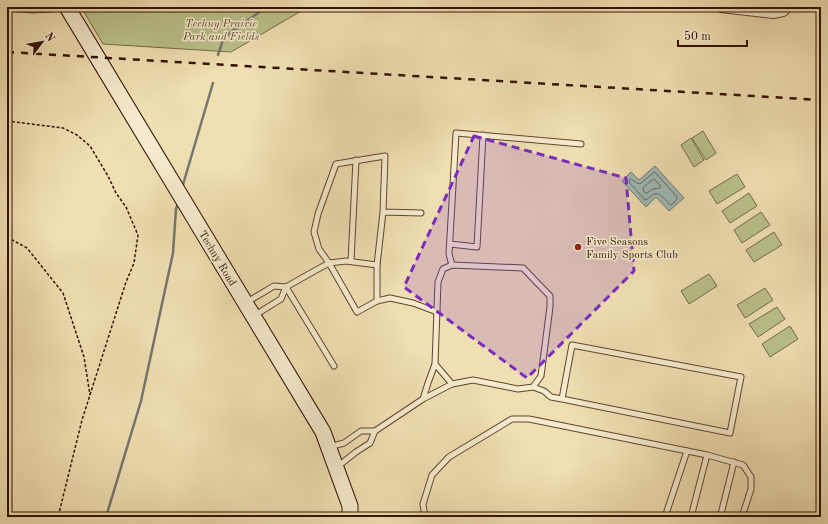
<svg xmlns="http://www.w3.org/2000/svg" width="828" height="524" viewBox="0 0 828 524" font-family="'Old Standard TT',serif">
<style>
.green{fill:#bac18b;stroke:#766a47}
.water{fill:#9ebab7;stroke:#73776f}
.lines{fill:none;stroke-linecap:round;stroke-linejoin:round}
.shore{stroke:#68665d;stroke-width:1}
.stream{stroke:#73776f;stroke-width:2.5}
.service-casing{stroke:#61452f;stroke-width:7}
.minor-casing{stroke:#61452f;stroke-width:12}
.secondary-casing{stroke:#321203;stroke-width:17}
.path{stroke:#321203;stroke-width:1.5;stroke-dasharray:3 2;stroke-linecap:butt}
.service{stroke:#f5eacd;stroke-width:5}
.minor{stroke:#f5eacd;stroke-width:10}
.secondary{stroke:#f5eacd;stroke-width:15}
.rail{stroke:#321203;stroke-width:2.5;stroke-dasharray:7 7;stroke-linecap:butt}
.marked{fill:#7b2cbf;fill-opacity:0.2;stroke:#7b2cbf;stroke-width:3;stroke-dasharray:8 5;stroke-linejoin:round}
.poi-dot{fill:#8f2418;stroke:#f5eacd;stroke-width:1.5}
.labels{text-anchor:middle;stroke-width:3;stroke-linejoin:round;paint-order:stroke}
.park-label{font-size:11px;font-style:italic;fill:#624f33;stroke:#f5eacd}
.poi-label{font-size:11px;fill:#321203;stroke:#f5eacd;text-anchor:start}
.street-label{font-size:11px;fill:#321203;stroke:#f5eacd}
</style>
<rect width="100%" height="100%" fill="#efdfb2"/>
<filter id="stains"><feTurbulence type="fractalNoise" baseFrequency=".005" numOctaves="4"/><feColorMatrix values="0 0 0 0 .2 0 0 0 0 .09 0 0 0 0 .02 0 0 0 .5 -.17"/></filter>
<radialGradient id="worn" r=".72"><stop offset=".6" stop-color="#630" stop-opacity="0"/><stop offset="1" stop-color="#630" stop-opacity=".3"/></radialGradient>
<g class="green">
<polygon points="81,7 308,7 231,52 103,44"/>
<polygon points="703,131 716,153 706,160 692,138"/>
<polygon points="691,138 704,160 694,167 681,145"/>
<polygon points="737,174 745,187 717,204 709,191"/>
<polygon points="749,193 757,206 730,223 722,211"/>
<polygon points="761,212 770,225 742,243 734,230"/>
<polygon points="774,232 782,245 754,262 746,250"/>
<polygon points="709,274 717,286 689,304 681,291"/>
<polygon points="765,288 773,300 745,318 737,305"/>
<polygon points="777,307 785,319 758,337 749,324"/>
<polygon points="790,326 798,339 770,357 762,344"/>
</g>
<polygon class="water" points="655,166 684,198 669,211 656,197 646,207 622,181 631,172 639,180"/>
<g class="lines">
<g class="shore">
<path d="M655 172 677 197V199L671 205C666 202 660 191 654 194 650 196 649 199 645 200L629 182V180L631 179 637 183 640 184 653 173Z"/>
<polygon points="654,179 660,185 660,188 653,189 647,193 645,193 643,190 643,188"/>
</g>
<g class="stream">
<polyline points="218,55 224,37 258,13 269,7"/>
<polyline points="182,188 213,83"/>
<polyline points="106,517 141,401 173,253 176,209 178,203"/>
</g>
<g class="service-casing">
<g id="service">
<path d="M149 7C163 9 177 10 192 7"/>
<polyline points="7,8 33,10 66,8"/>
<polyline points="383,212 377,265 377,301 357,312 329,263 319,249 314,232 318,214 336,164 385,156 383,212 421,213"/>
<polyline points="450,244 477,247 483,135"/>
<polyline points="351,261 356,160"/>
<polyline points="452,265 449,254 456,133 581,144"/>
<polyline points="286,287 334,366"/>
<polyline points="377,301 390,298 413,303 437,312"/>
<polyline points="247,302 274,286 286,287"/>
<polyline points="255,315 281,299 286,287 318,269 329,263 346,261 377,265"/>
<polyline points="533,387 544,391 551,397 562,399 730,433 741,377 572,345 562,399"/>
<polyline points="423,399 428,383 435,364 452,384"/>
<polyline points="375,431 423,399 452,384 473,380 518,389 533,387 541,376 550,307 550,296 523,268 452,265 443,269 438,282 435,364"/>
<polyline points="329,447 344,443 361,431 375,431 370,443 356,452 337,467"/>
<polyline points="425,517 423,504 432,475 449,457 512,419 529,419 707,455 743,465 751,477 751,489 742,517"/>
<polyline points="665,517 687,451"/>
<polyline points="691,517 707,455"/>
<polyline points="714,517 721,514 734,462"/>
</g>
</g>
<g class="minor-casing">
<polyline id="minor" points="721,7 773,13 783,11 787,7"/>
</g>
<g class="secondary-casing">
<polyline id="secondary" points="67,7 323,432 350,506 350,517"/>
</g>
<g class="path">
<polyline points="7,121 63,128 77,135 90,146 108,176 116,193 126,207 138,235 134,263 126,282 82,420 58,517"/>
<polyline points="7,237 27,248 63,293 84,357 90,395"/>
</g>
<use href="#service" class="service"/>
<use href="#minor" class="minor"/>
<use href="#secondary" class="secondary"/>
<polyline class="rail" points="7,52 821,100"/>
</g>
<path class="marked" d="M474 136 626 178 634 271 527 378 404 287Z"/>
<circle class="poi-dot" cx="578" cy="247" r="4"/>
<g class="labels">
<g class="park-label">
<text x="221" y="27">Techny Prairie<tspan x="221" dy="13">Park and Fields</tspan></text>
</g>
<g class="poi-label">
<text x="586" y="245">Five Seasons<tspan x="586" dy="13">Family Sports Club</tspan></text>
</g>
<g class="street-label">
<text transform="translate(218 258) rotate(59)" y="4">Techny Road</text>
</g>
</g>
<rect width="828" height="524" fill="none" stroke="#efdfb2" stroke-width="24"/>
<rect x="8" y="8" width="812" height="508" fill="none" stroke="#321203" stroke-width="2"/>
<rect x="12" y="12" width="804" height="500" fill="none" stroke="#321203"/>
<g transform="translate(42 42) rotate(58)" stroke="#f5eacd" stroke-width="3" paint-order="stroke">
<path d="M0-3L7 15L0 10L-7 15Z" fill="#321203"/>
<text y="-6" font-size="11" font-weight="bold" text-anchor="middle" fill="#321203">N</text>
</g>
<path d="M678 40v6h69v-6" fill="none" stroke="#321203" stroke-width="2"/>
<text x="684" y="40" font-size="12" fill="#321203" stroke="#f5eacd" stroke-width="3" paint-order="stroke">50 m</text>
<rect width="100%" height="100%" filter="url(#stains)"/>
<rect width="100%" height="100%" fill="url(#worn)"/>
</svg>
